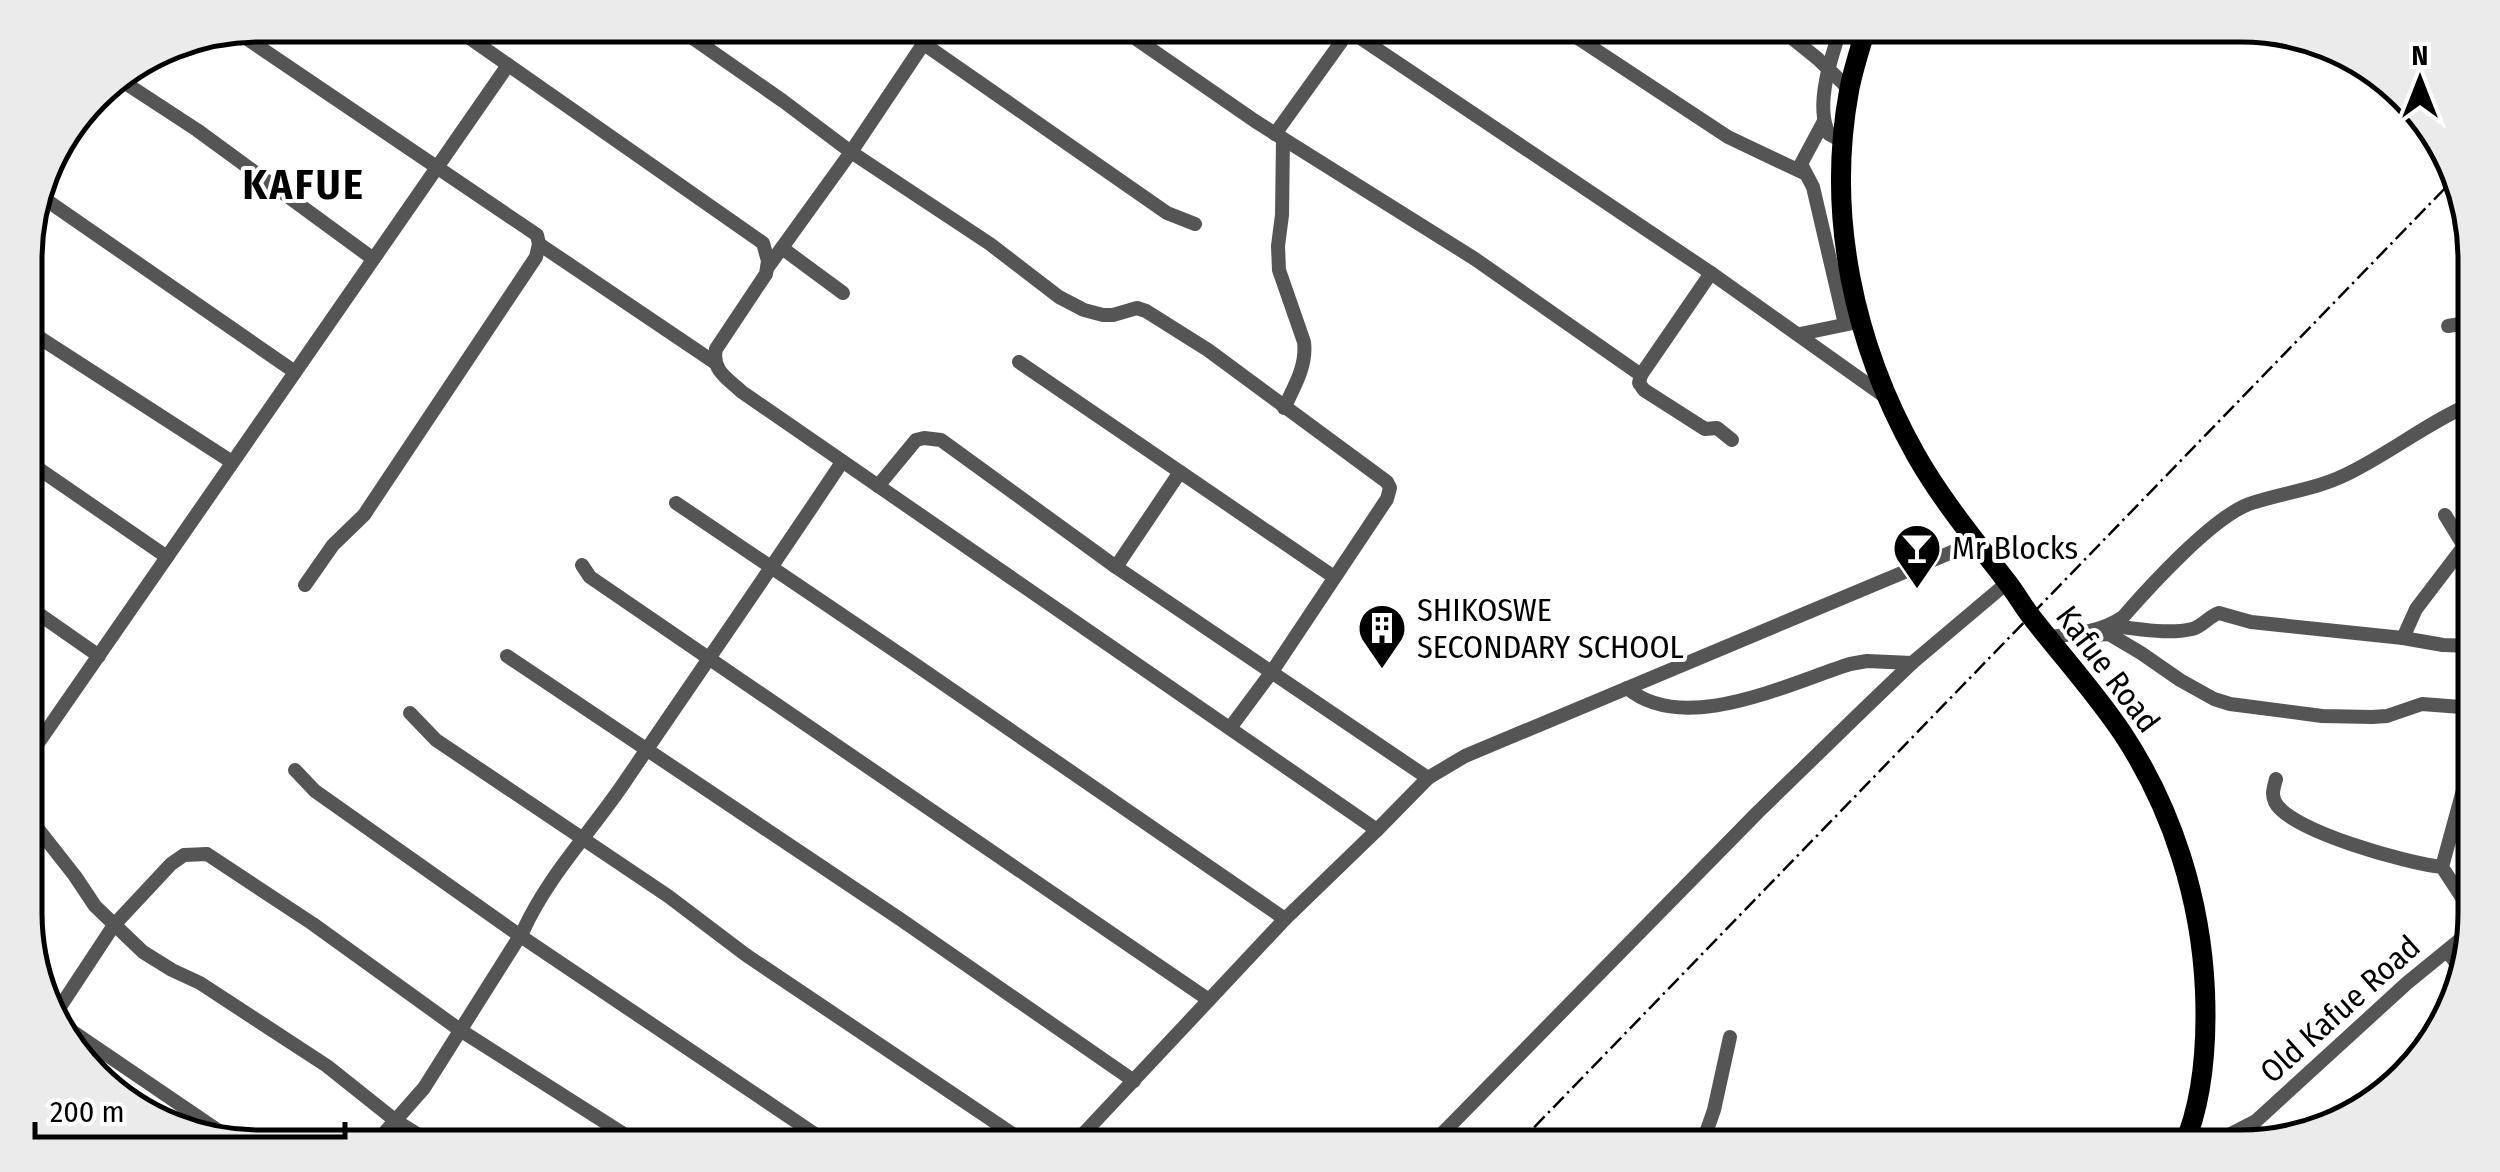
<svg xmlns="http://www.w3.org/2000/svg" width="2500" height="1172" viewBox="0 0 2500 1172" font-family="'Fira Sans Condensed',sans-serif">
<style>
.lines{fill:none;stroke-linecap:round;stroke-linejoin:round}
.minor{stroke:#555;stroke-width:14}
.highway{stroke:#000;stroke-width:20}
.rail{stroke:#000;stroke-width:2.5;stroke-dasharray:15 5 2.5 5;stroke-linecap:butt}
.labels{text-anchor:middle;stroke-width:8;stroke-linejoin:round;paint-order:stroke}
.poi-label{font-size:32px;fill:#000;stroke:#fff;text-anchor:start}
.street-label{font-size:32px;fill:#000;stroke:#fff}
.district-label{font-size:42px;font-weight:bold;letter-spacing:2.5px;fill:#000;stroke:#fff}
.rim{fill:none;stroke:#000;stroke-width:5}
</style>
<rect width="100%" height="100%" fill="#fff"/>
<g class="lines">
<g class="minor">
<path d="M451 25 763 243 768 261 766 274 716 349C711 370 728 379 742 392L1377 830 1428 778 1465 756 1976 542"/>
<polyline points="674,25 783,101 851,152 990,244 1059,297 1084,310 1103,315 1113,315 1137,308 1146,311 1208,350 1387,482 1390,488 1387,499 1271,673 1230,728"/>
<polyline points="915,25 930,35"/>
<polyline points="1116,25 1255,121 1475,259 1641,375"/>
<polyline points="1341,25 1711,273 1887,398"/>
<polyline points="1558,25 1728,137 1804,173"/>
<polyline points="1776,25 1818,59 1849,89"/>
<path d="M1842 25C1832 54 1814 106 1829 134L1844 142"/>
<polyline points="234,30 537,235 539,244 536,257 364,515 333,545 305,585"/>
<polyline points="924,44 1167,213 1195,224"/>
<polyline points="116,77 197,130 372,258"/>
<polyline points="1824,121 1801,164 1813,187 1845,324"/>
<polyline points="1275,134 1349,31"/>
<path d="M1283 139 1282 215 1278 246 1279 270 1304 342C1307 366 1294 387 1284 408"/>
<polyline points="39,195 295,372"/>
<polyline points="539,244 714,362"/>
<polyline points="782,248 843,293"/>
<polyline points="768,267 851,152 936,25"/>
<polyline points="1711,273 1641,375 1639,383 1644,390 1705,429 1717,428 1732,440"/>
<polyline points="2448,326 2473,322"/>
<polyline points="26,329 232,462"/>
<polyline points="1800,334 1853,323"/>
<polyline points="1019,362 1334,577"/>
<polyline points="26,460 167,557"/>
<polyline points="878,486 916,440 924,438 941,440 1116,567 1428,778"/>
<polyline points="676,503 913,663 1285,919"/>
<polyline points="2445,515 2464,546"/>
<polyline points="582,565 590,577 1209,1000"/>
<polyline points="1116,567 1180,472"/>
<polyline points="26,605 99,656"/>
<path d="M2111 626C2137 628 2166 635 2192 629 2203 626 2209 616 2219 613L2251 622 2403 638 2416 609 2464 546 2474 539"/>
<polyline points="2093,635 2109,634 2141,653 2180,680 2214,699 2230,704 2322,716 2372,717 2387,716 2422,704 2474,708"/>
<path d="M2049 637C2075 634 2101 632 2123 617 2150 586 2212 518 2249 504 2280 493 2314 490 2345 475 2389 454 2428 422 2473 403"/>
<polyline points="2403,638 2443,645 2474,646"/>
<polyline points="507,656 900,919 1134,1081"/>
<path d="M1627 688C1684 736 1787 684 1850 664L1867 661 1912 663"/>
<polyline points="410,713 436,740 668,896 746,955 1032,1147"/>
<polyline points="27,759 508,65"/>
<polyline points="295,770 315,791 519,935 834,1147"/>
<path d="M2276 779C2274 787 2271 794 2275 802 2289 831 2410 864 2442 867L2474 916"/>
<polyline points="27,815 75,876 95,906 143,952 172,970 200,983 327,1066 396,1121 438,1147"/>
<polyline points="2442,867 2474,750"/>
<polyline points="2447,951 2463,972"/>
<polyline points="2453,1007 2451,1003 2458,995"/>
<polyline points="56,1013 114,925 171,864 184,855 207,854 313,924 460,1030 644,1147"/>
<polyline points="60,1023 235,1142"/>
<polyline points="2187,1138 2223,1138 2256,1121 2407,983 2472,930"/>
<path d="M372 1147 424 1088 523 931C549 874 592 831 626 780 698 674 771 569 842 462"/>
<polyline points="1071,1147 1285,919 1377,830"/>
<polyline points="1429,1147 1758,812 1864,709 1912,663 2008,582"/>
<polyline points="1701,1147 1714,1110 1730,1037"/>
</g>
<path class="highway" d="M1867 25C1861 46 1853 69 1849 91 1826 216 1854 345 1916 455 1941 499 1973 538 2004 578 2014 590 2021 603 2030 615 2061 655 2095 692 2123 734 2173 810 2201 900 2205 991 2207 1042 2204 1099 2183 1147"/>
<polyline class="rail" points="1515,1147 2453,180"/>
</g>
<defs>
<g id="bar-pin" transform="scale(2.5)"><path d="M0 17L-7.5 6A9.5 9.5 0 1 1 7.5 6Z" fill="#000" stroke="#fff"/><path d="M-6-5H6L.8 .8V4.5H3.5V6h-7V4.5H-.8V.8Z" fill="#fff"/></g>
<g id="building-pin" transform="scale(2.5)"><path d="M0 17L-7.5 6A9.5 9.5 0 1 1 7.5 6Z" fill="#000" stroke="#fff"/><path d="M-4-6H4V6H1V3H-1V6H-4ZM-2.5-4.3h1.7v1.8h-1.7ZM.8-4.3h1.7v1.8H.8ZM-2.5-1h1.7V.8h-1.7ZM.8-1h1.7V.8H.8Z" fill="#fff"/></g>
</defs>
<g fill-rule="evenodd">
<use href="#bar-pin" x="1917" y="548"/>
<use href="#building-pin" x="1382" y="628"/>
</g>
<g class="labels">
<g class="poi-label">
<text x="1952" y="559">Mr Blocks</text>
<text x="1417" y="621">SHIKOSWE<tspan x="1417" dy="37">SECONDARY SCHOOL</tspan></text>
</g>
<g class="street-label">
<text transform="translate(2108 669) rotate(53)" y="11">Kafue Road</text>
<text transform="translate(2340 1009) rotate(-42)" y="11">Old Kafue Road</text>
</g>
<g class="district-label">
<text x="304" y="199">KAFUE</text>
</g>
</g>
<path d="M0 0H2500V1172H0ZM259 42H2241A217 217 0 0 1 2458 259V913A217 217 0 0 1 2241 1130H259A217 217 0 0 1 42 913V259A217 217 0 0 1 259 42Z" fill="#ebebeb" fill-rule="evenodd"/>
<path class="rim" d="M259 42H2241A217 217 0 0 1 2458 259V913A217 217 0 0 1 2241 1130H259A217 217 0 0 1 42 913V259A217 217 0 0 1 259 42Z"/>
<g transform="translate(2420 80)" stroke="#ffffff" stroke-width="8" paint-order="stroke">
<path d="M0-8L18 38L0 25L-18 38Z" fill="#000000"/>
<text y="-15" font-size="28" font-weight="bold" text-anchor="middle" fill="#000000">N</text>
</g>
<path d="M35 1122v15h310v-15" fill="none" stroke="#000000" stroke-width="5"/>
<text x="50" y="1122" font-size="30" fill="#000000" stroke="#ffffff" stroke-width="8" paint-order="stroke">200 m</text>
</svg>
